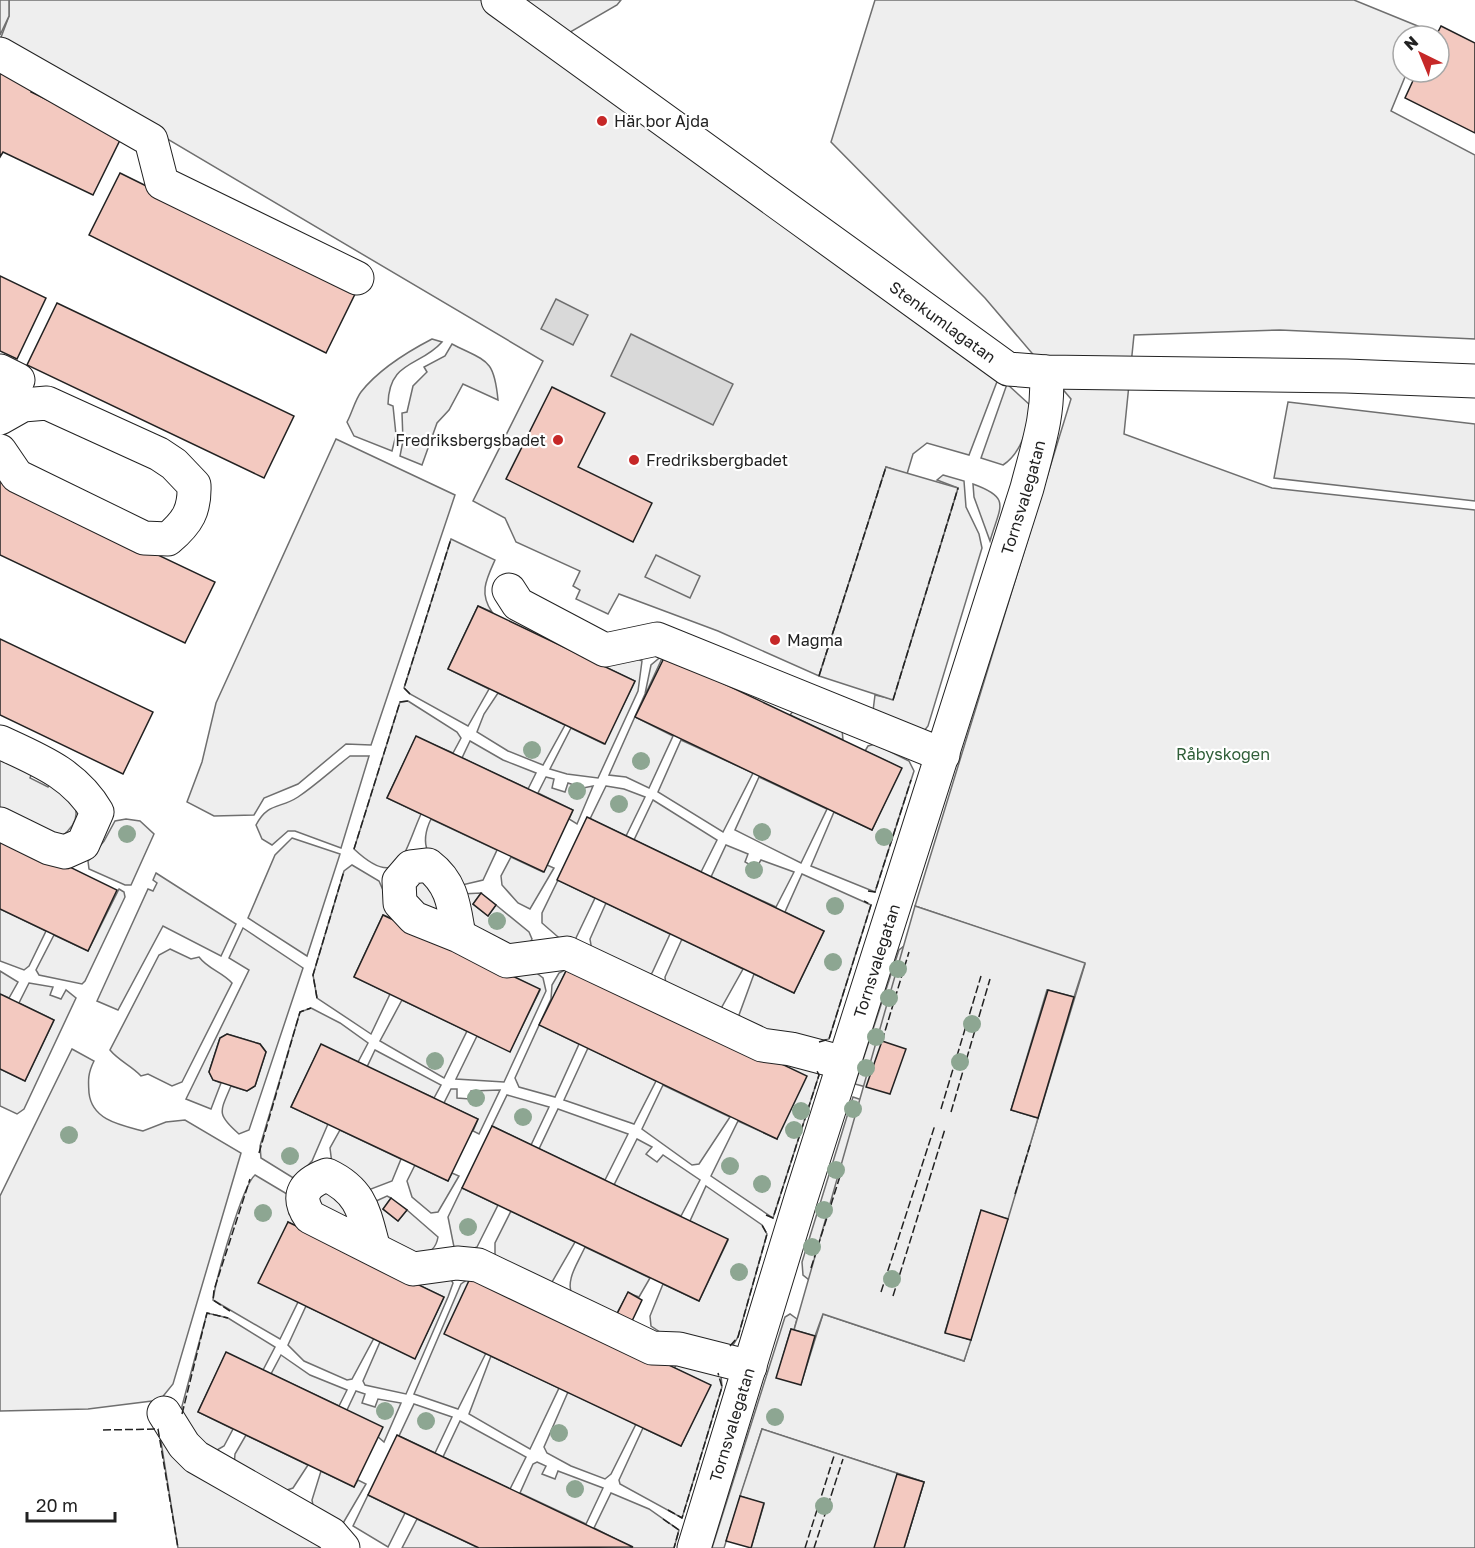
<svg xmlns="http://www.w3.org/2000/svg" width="1475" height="1548" viewBox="0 0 1475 1548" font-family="'Golos Text',sans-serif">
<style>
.green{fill:#eee;stroke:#6f6f6f;stroke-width:1.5}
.parking{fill:#ededed;stroke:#6f6f6f;stroke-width:1.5}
.water{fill:#d9d9d9;stroke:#6f6f6f;stroke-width:1.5}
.building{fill:#f3c9c0;stroke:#222;stroke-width:1.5}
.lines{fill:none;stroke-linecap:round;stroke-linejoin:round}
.minor-casing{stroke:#222;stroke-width:35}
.minor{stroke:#fff;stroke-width:33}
.fence{stroke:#222;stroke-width:1.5;stroke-dasharray:8 3;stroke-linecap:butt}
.tree{fill:#8da692}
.poi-dot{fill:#c62828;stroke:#fff;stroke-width:2}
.labels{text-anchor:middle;stroke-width:4.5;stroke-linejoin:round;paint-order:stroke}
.poi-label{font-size:16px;fill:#222;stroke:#fff;text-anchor:start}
.street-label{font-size:16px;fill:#222;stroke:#fff}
.park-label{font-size:16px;fill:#2f5e38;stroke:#fff}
</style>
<rect width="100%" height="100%" fill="#fff"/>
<g class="green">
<polygon points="9,0 621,0 617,5 546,46 998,379 969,455 927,443 913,454 907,474 886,467 819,676 718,631 619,594 608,614 576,599 580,590 573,586 580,571 516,542 505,518 473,501 543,361 0,40 9,16"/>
<polygon points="875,0 1354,0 1425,29 1422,36 1403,36 1403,72 1407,72 1391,111 1475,155 1475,339 1280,330 1134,335 1124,434 1272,488 1475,510 1475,1548 904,1548 924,1482 762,1429 724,1548 712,1548 785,1317 790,1314 797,1319 794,1330 791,1329 777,1377 801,1384 823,1314 964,1361 1085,964 915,906 1071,399 985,298 831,142"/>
<path d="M432 339 442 342C420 367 389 360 388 404L393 406 396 435 392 451 354 436 347 422C352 413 355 400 361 392 379 369 407 352 432 339Z"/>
<path d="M452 344C487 362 494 358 498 400L463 384 449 410 437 423 422 465 400 456 403 441 402 413 407 412 413 386 427 372 424 367 445 356Z"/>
<path d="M1007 384 1030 405C1029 426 1021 454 1003 465L981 458Z"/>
<polygon points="336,439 455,495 371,745 346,744 298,784 264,798 254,815 214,816 187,802 202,762 216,703"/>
<polygon points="943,475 964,481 966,507 979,534 982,548 928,726 920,736 873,711 875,695 893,699 958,488 937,480"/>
<path d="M973 484C1012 498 1000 506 990 541L974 497Z"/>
<path d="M451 539 495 560C486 580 479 593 492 612L478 606 448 669 489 689 468 726 410 694 404 688Z"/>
<polygon points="664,654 635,717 673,736 649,788 626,777 609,775 645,694 651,665"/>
<polygon points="636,658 642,661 638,691 598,778 567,774 550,769 571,728 604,744 635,681 603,666 611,660"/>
<polygon points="498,693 565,725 543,765 508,751 477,732 484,714"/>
<path d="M408 701 457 732 461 738 453 753 416 737 387 798 421 814C403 854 400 892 354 849L400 702Z"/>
<polygon points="794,710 842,729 843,740 790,715"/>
<polygon points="681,740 753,773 723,832 658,792"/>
<polygon points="470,741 503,760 536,773 528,789 462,758"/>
<polygon points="875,744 909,761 914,771 875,892 811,866 834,812 872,830 901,768 865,751 868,746"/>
<path d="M0 752 34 768 30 778 48 787 52 778C72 799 90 815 61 837L0 817Z"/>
<path d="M350 756H369L341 848 295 831H288L272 845 262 839 256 825C268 802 280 809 298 797 316 785 333 769 350 756Z"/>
<polygon points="546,777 554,779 552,788 565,792 568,783 583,788 593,786 577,824 569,819 573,810 538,793"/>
<polygon points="759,777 827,809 801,863 735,830"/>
<polygon points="606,786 624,789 645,797 626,836 590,819"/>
<polygon points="653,800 717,840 701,872 634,840"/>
<polygon points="126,819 140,821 154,834 131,885 125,885 89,869 88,861 104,841 115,821"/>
<path d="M431 819 497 850 483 880 458 886C436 863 415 852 431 819Z"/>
<polygon points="292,838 340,854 307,956 248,918 275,855"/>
<polygon points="726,845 748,854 745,862 756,868 761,860 794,872 776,907 711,877"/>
<polygon points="511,857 543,872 547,865 554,868 530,909 518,903 502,885 501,876"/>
<polygon points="352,865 379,881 396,920 383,915 354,977 390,994 371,1034 317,998 313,975 344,871"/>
<polygon points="156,873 236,924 221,956 163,926 118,1010 97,1001 148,889 153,891 157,883 153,880"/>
<polygon points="802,874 871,905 829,1039 818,1042 747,1026 739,1015 754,974 794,993 824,931 785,912"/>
<polygon points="427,880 440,912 415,906 416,882"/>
<polygon points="558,880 595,898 575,940 565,943 542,923 542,913"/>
<polygon points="119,889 124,892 125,897 85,981 82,984 39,975 36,970 54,935 88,951"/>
<path d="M481 893 473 904 488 916 496 905 529 932 532 939 527 948 517 952C479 934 474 934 461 894Z"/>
<polygon points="606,903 670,934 652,973 646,977 592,951 590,939"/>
<polygon points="0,909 46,931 29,966 24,970 0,961"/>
<path d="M243 928 303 968 249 1130 239 1134C216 1114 220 1112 231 1086L247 1091 255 1086 266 1052 260 1044 227 1034 220 1038 209 1072 213 1080 221 1083 211 1109 186 1099 249 970 229 958Z"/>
<polygon points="682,939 743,969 719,1012 666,985 665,977"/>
<polygon points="909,942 866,1087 855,1084 899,950"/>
<path d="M170 949 191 959 199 957C208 969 222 972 232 983L182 1082 172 1086 148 1074 141 1076C132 1066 119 1061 110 1050L159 955Z"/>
<polygon points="567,969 540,1025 579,1044 555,1097 519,1087 515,1078 551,999 552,985 559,973"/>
<polygon points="0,971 18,982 9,998 0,994"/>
<polygon points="534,971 543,978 546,991 504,1082 456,1079 477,1036 510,1051 540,990 508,974"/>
<polygon points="29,983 53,987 50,995 61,999 66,990 76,998 24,1109 17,1114 0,1106 0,1069 25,1081 54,1020 19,1003"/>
<polygon points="402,1000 467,1031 444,1078 380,1041"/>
<polygon points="311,1008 340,1023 368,1043 358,1062 321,1045 291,1107 328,1124 312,1161 295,1179 261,1158 260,1146 300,1012"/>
<polygon points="588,1048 656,1081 634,1124 564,1100"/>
<path d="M72 1049 94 1061C88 1073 88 1080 89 1093 92 1120 120 1125 143 1131L166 1122 185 1120 241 1153 173 1384 160 1400 88 1409 0 1411V1196Z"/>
<polygon points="375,1050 441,1085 434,1098 367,1067"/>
<polygon points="771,1059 813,1064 819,1075 773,1218 711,1176 738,1121 777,1139"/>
<polygon points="663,1085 730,1117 699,1164 692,1165 642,1129"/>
<polygon points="451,1089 457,1089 457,1098 470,1099 471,1091 500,1090 479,1134 473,1131 478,1119 444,1103"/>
<polygon points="507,1095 549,1107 531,1145 492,1126"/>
<polygon points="853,1097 883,1107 813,1283 803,1275 802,1262"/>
<polygon points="558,1109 628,1134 605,1180 539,1149"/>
<polygon points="340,1130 401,1159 392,1181 366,1191 332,1164 330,1148"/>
<polygon points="637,1139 652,1147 646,1154 657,1162 663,1155 700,1180 681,1216 614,1185"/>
<polygon points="415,1165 448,1181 452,1173 459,1176 438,1212 431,1213 412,1197 407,1181"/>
<path d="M255 1175 287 1194 289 1214 302 1229 288 1222 298 1302 280 1339 213 1300C216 1279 242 1186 255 1175Z"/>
<polygon points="706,1186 762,1225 767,1234 738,1337 733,1345 724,1348 660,1332 651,1326 650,1316 663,1284 699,1301 728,1240 690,1221"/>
<polygon points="462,1188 498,1205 477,1247 463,1252 454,1247 448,1217"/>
<polygon points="329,1190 351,1215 346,1221 316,1201 321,1192"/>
<path d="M387 1196 391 1198 383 1209 398 1221 407 1210 438 1237C436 1249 430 1252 420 1256L387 1244 374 1202Z"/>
<polygon points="511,1211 575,1242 552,1282 543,1284 495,1255 495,1243"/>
<path d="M585 1247 650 1278 639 1297 628 1293 617 1313 573 1298C564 1281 578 1263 585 1247Z"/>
<polygon points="446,1271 453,1283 448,1297 406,1394 365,1385 363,1381 380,1342 415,1358 444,1297 412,1282"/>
<polygon points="471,1277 486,1353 458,1409 414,1394 461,1284"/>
<polygon points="306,1306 374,1338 352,1379 347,1380 304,1361 288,1345"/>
<polygon points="207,1313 228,1318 275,1347 263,1370 226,1353 198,1412 233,1429 224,1446 212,1453 182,1417 182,1406"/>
<polygon points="281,1355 310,1375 347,1390 339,1406 271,1374"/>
<polygon points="491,1356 559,1388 530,1449 469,1414"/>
<polygon points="680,1361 721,1375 722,1387 682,1518 620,1484 619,1480 643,1428 681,1446 710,1385 674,1368"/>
<polygon points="356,1391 365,1394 362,1403 375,1407 378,1399 401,1403 384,1442 347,1410"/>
<polygon points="568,1392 636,1424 611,1474 605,1479 571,1466 547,1453 544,1447"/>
<polygon points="414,1404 452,1417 435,1453 399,1436"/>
<polygon points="460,1421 526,1457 510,1489 443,1457"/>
<polygon points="159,1429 324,1538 319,1548 178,1548"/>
<polygon points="246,1435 308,1465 293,1488 278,1493 234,1466 235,1454"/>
<polygon points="537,1462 546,1466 542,1474 555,1479 558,1471 603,1488 586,1524 520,1493 533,1464"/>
<polygon points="321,1471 354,1487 358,1480 366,1484 342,1525 314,1511 312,1500"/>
<polygon points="611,1493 649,1509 679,1530 674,1548 633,1548 594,1528"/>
<polygon points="368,1495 405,1513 388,1547 353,1526"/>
<polygon points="417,1519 479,1548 402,1548"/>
</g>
<g class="parking">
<polygon points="0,0 9,0 9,16 0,35"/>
<polygon points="1288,402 1475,424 1475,501 1274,478"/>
<polygon points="886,467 958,488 893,700 819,676"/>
<polygon points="656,555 700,576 690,598 645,577"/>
<polygon points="915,906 1085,963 1074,997 1047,990 1011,1110 1038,1118 1008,1219 981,1211 945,1332 971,1340 964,1361 823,1314 815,1336 794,1330"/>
<polygon points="762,1429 924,1482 904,1548 751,1548 764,1504 740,1496"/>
</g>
<g class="water">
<polygon points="556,299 588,315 573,345 541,329"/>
<polygon points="631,334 733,384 713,425 611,376"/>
</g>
<g class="building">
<polygon points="1441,26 1475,43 1475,133 1405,98 1417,72 1439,72 1439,36 1436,36"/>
<polygon points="0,71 34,87 31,92 122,136 93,195 3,152 0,157"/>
<polygon points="120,173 357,290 326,353 89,235"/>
<polygon points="0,276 46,298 17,359 0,351"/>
<polygon points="57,303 294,416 264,478 27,365"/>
<polygon points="552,387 605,413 578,467 652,503 633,542 506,479"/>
<polygon points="0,480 215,582 185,643 0,555"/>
<polygon points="478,606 635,681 605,744 448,669"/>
<polygon points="0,639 153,712 123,774 0,715"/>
<polygon points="665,656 902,768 872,830 635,717"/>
<polygon points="416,736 573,810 544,872 387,798"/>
<polygon points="587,817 824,931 794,993 557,880"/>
<polygon points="0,833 117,890 88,951 0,909"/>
<polygon points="481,893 496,905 488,916 473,904"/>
<polygon points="383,915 540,989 510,1052 354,977"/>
<polygon points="570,963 807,1076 777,1139 539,1025"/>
<polygon points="1048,990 1074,997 1038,1118 1011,1110"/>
<polygon points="0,994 54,1020 25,1081 0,1069"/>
<polygon points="227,1034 260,1044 266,1052 255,1086 247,1091 213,1080 209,1072 220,1038"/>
<polygon points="882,1041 906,1049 890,1094 866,1087"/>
<polygon points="321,1044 478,1119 448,1181 291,1107"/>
<polygon points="492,1126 728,1239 699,1301 462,1188"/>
<polygon points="391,1198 407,1210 398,1221 383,1209"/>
<polygon points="981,1210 1008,1219 971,1340 945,1333"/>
<polygon points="288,1222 444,1297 415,1359 258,1283"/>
<polygon points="473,1272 711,1385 681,1446 444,1334"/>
<polygon points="628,1292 642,1300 632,1321 617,1314"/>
<polygon points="791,1329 815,1336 801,1385 776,1378"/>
<polygon points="226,1352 383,1427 354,1487 198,1412"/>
<polygon points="397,1435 399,1436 633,1547 479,1548 405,1513 368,1495"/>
<polygon points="897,1474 924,1482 904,1548 874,1548"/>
<polygon points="740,1496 764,1503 751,1548 726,1541"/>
</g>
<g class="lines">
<g class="minor-casing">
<g id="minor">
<path id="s1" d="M498 0 1008 369 1046 372 1346 376 1475 381"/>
<polyline points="0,54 151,140 162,183 357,278"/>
<polyline points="0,371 18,380 2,415"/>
<path d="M0 418 23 405 47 403 159 454 174 464 194 485C195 510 188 522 168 539L144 538 17 476 0 451"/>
<polyline points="509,590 518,604 605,650 657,639 943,755"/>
<path d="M0 742C39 760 75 774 97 812L83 844 65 852 49 848 0 824"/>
<path d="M459 936C454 907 453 884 428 865L411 867 399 881 400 903 414 918 459 936 507 961 567 953 762 1045 791 1049 844 1063"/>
<path d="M374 1249C364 1214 363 1192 327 1175 305 1183 295 1195 310 1217L413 1269 457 1263 478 1265 652 1348 679 1349 750 1367"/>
<polyline points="164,1413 184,1445 196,1457 331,1534 343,1548"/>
<path id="s2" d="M694 1548 802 1195 1027 488C1037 449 1050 413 1046 372"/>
</g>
</g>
<use href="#minor" class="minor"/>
<g class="fence">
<polyline points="819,676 886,467"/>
<polyline points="410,694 404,688 451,539"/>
<polyline points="893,700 958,488"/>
<polyline points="354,849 400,702 408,701"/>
<polyline points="868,891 875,892 911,780"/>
<polyline points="317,998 313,975 344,871"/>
<polyline points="882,1041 909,952"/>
<polyline points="819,1042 829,1039 871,905 864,901"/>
<polyline points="941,1109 981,976"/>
<polyline points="951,1112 990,979"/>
<polyline points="259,1153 300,1012 311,1008"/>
<polyline points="1015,1194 1030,1145"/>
<polyline points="766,1215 773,1218 819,1075 816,1069"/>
<polyline points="811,1268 841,1173"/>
<polyline points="881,1292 935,1125"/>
<polyline points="893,1296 945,1129"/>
<polyline points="230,1311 213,1300 214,1290 250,1179"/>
<polyline points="730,1346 738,1337 767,1234 762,1225"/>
<polyline points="182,1414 207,1313 228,1318"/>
<polyline points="103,1430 158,1429 178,1548"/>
<polyline points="668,1510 682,1518 722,1387 718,1373"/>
<polyline points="663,1519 679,1530 674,1548"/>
<polyline points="805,1548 834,1456"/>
<polyline points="814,1548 843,1459"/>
</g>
</g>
<g class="tree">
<circle cx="532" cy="750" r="9"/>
<circle cx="641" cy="761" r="9"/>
<circle cx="577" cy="791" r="9"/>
<circle cx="619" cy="804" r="9"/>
<circle cx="762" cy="832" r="9"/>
<circle cx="127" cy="834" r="9"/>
<circle cx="884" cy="837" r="9"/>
<circle cx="754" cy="870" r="9"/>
<circle cx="835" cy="906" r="9"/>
<circle cx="497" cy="921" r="9"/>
<circle cx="833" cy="962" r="9"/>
<circle cx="898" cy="969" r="9"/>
<circle cx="889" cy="998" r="9"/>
<circle cx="972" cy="1024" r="9"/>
<circle cx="876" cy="1037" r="9"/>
<circle cx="435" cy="1061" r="9"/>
<circle cx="960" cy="1062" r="9"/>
<circle cx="866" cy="1068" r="9"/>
<circle cx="476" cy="1098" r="9"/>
<circle cx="853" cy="1109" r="9"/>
<circle cx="801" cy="1111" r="9"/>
<circle cx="523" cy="1117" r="9"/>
<circle cx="794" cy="1130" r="9"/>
<circle cx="69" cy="1135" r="9"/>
<circle cx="290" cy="1156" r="9"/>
<circle cx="730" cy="1166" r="9"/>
<circle cx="836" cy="1170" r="9"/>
<circle cx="762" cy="1184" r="9"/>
<circle cx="824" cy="1210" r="9"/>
<circle cx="263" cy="1213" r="9"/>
<circle cx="468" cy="1227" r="9"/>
<circle cx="812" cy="1247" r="9"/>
<circle cx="739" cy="1272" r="9"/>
<circle cx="892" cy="1279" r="9"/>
<circle cx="385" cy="1411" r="9"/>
<circle cx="775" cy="1417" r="9"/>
<circle cx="426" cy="1421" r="9"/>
<circle cx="559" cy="1433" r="9"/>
<circle cx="575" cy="1489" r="9"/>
<circle cx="824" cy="1506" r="9"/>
</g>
<g class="poi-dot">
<circle cx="602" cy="121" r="6"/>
<circle cx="558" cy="440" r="6"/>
<circle cx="634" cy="460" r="6"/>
<circle cx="775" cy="640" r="6"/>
</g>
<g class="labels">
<g class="poi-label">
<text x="614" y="127">Här bor Ajda</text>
<text x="546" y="446" text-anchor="end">Fredriksbergsbadet</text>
<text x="646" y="466">Fredriksbergbadet</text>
<text x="787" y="646">Magma</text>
</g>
<g class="street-label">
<text dy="6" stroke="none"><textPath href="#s1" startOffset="549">Stenkumlagatan</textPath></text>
<text dy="6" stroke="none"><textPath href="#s2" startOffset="1101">Tornsvalegatan</textPath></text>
<text dy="6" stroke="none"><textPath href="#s2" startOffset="615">Tornsvalegatan</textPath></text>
<text dy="6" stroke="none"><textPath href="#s2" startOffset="129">Tornsvalegatan</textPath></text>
</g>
<g class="park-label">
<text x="1223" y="760">Råbyskogen</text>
</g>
</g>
<g transform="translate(1421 54) rotate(317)"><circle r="28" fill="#ffffff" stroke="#a7a7a7" stroke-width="1.5"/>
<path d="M0-4.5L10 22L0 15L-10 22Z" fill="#c62828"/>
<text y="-9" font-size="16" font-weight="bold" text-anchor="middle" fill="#222222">N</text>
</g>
<path d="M27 1512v9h88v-9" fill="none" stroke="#222222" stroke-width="3"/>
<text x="36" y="1512" font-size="18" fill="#222222" stroke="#ffffff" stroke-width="4.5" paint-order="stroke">20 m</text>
</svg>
